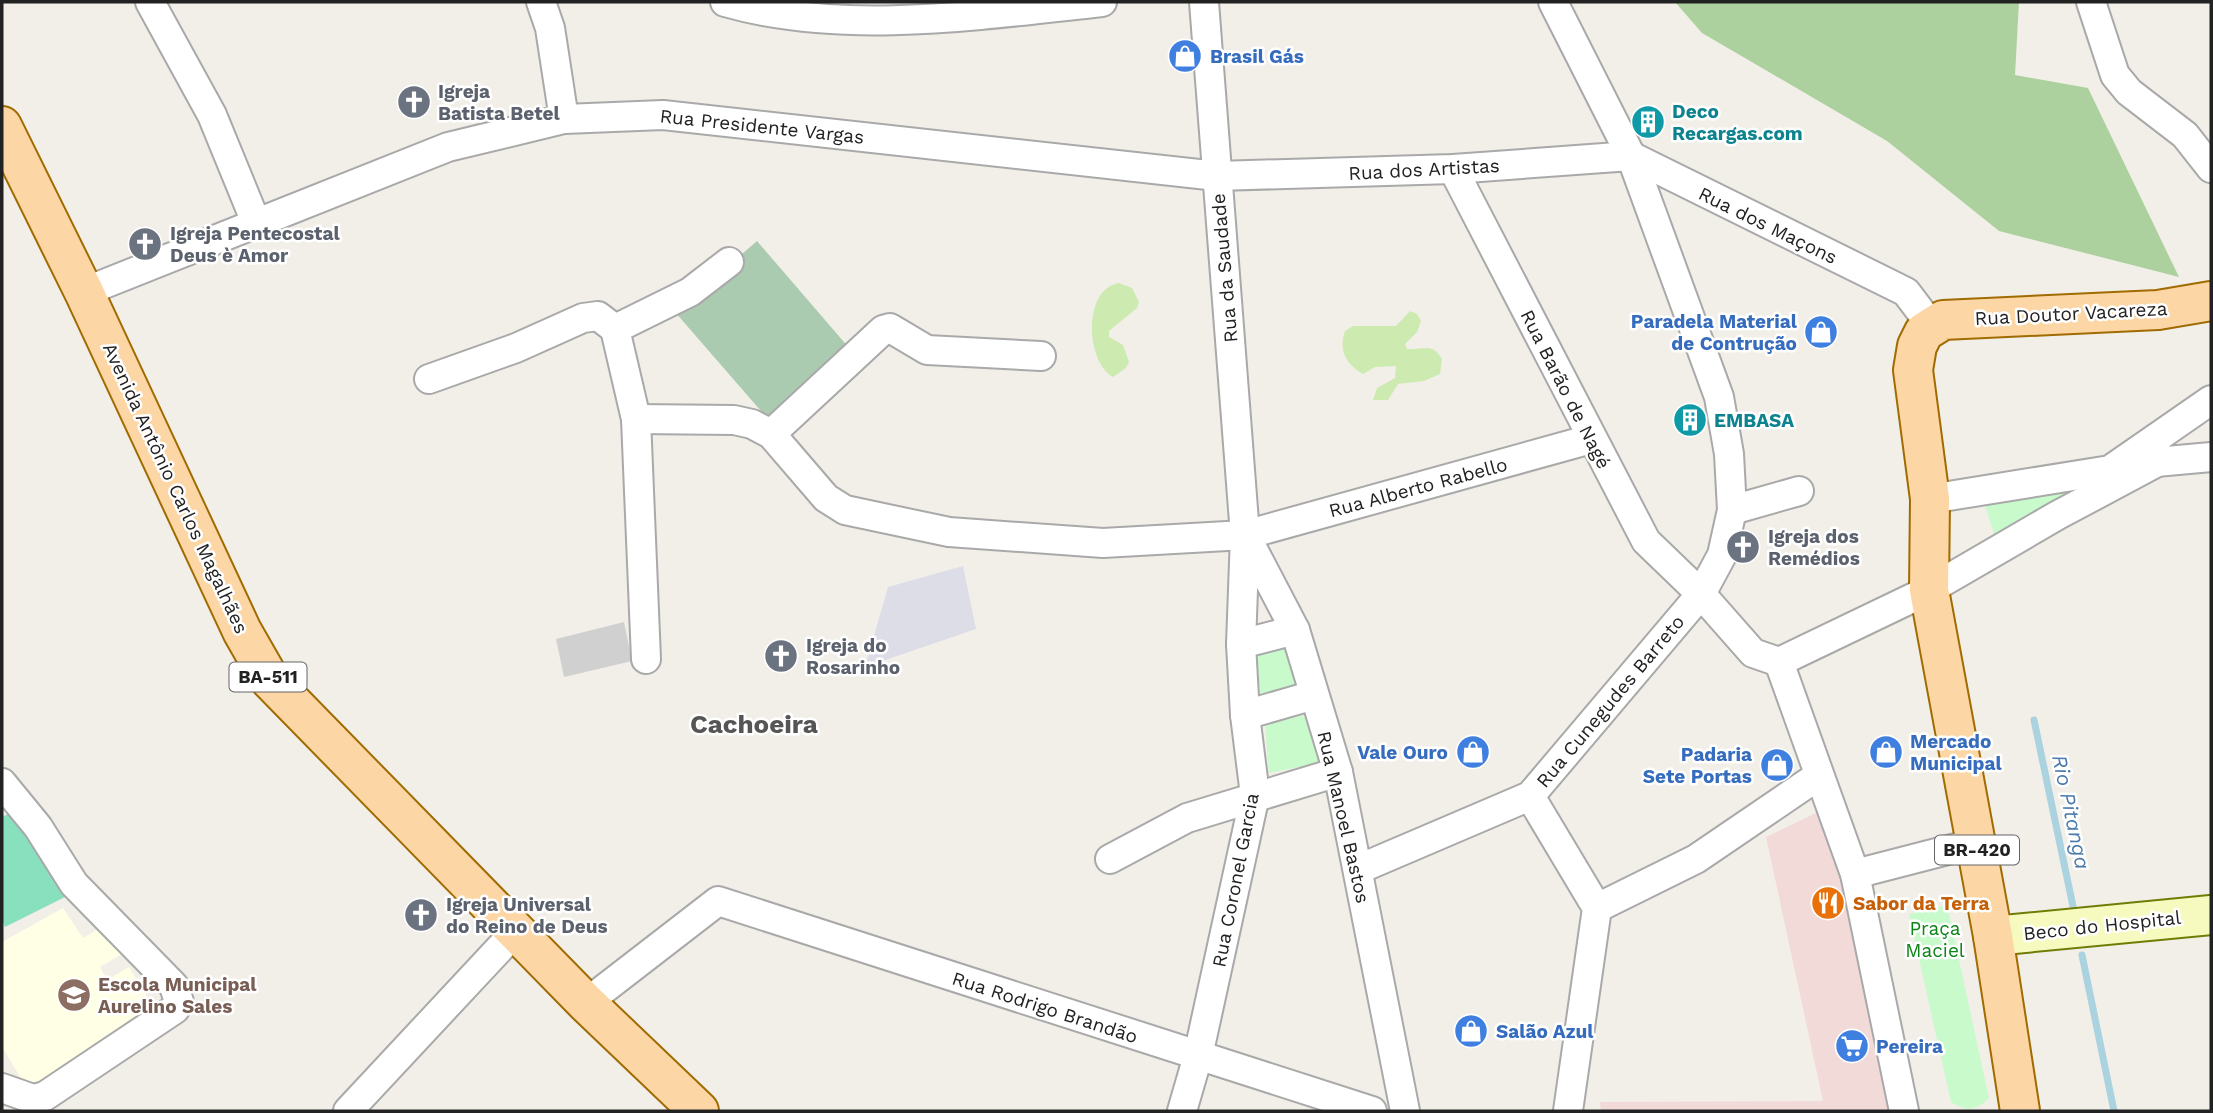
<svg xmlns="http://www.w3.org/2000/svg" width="2213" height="1113" viewBox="0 0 2213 1113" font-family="'Work Sans',sans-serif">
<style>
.commercial{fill:#f2dad9}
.education{fill:#ffffe5}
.religious{fill:#d0d0d0}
.grass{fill:#cdebb0}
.forest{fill:#add19e}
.cemetery{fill:#aacbaf}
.park{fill:#c8facc}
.pitch{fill:#88e0be}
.plaza{fill:#dddde8}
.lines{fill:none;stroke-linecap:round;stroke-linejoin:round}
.stream{stroke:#aad3df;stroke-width:7}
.street-casing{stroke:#a9a9a9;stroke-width:32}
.secondary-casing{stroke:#707d05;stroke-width:42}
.primary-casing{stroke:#a06b00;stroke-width:42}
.street{stroke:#fff;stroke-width:28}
.secondary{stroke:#f7fabf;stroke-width:38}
.primary{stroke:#fcd6a4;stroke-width:38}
.labels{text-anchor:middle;stroke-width:5;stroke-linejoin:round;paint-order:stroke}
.shield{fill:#fff;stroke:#646464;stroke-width:2}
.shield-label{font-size:18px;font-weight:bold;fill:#222}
.shop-label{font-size:19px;font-weight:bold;fill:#366cbe;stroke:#fff;text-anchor:start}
.worship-label{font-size:19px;font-weight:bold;fill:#5b616d;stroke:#fff;text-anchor:start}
.culture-label{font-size:19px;font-weight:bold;fill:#0d838f;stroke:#fff;text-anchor:start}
.street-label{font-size:19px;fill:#222;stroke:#fff}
.food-label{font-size:19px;font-weight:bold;fill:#c56008;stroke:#fff;text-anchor:start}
.park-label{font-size:19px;fill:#0c8416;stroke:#fff}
.education-label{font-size:19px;font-weight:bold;fill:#785e54;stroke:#fff;text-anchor:start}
.water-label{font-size:21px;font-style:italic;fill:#4a7aab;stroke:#fff}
.district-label{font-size:26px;font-weight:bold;fill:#555;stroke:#fff}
</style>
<rect width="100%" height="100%" fill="#f2efe9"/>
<polygon class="commercial" points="1820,811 1847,902 1889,1111 1601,1111 1600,1102 1823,1101 1766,837"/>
<polygon class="education" points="63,908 83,938 105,925 122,954 100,967 107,980 129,967 155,1010 27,1088 2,1047 2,942"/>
<polygon class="religious" points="624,622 632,661 564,677 556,639"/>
<g class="grass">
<path d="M1119 283 1132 288 1139 302 1137 308 1109 331V337L1123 345 1129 362 1126 368 1113 377C1086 362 1082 289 1119 283Z"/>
<path d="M1410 311 1417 314 1421 321 1417 332 1405 344 1407 349C1424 350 1432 342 1442 359L1440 374 1424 381 1398 384 1388 400H1373L1377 388 1395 378 1396 366 1375 367 1363 374C1346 364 1338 350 1345 331L1353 326H1396Z"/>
</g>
<polygon class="forest" points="1675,2 2019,2 2015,75 2088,88 2179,277 1999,231 1887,141 1702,33"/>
<polygon class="cemetery" points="757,241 850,349 768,419 675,312"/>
<g class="park">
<polygon points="2110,470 1994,534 1984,502"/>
<polygon points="1285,642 1297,687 1261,696 1254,651"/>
<polygon points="1304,715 1319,763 1269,773 1265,725"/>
<path d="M1947 905 1989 1098C1976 1111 1966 1112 1951 1102L1909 914Z"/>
</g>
<polygon class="pitch" points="20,808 65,897 5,927 2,920 2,817"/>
<polygon class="plaza" points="963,566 976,629 865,667 888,587"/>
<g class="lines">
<g class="stream">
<polyline points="2034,720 2074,911"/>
<polyline points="2082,955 2114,1111"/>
</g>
<g class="street-casing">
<g id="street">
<polyline points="150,2 212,115 257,225"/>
<polyline points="541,2 550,28 564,119"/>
<path d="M725 2C842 36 982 15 1102 2"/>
<polyline points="2091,2 2115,75 2129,92 2185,135 2211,168"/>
<polyline points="1631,156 1906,292 1931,325"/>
<polyline points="1453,169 1646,541 1701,594 1753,653 1779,662 1855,874 1904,1111"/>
<polyline points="84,292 448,147 564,119 663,115 1217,176 1453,169 1631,156"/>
<polyline points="429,379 516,348 583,318 598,316 615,329"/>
<polyline points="636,419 734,420 752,424 771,434 826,498 845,510 949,532 1103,543 1245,535 1591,439"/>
<polyline points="771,434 883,330 890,328 927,350 1041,356"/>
<polyline points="2145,463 2211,457"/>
<polyline points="1930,499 2110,470 2211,400"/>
<polyline points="1732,510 1799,491"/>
<polyline points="1247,538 1295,630 1338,772 1405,1111"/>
<polyline points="1241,644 1295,630"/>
<polyline points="646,659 636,419 615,329 690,292 729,262"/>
<polyline points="1779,662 1929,590 2058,515 2163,459"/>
<polyline points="1245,715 1314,695"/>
<polyline points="2,783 38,827 74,884 174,986 179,1002 175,1009 45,1096 33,1099 2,1088"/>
<polyline points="1530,796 1597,908 1568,1111"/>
<polyline points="1110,859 1187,818 1338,772"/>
<polyline points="1359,869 1530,796 1701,594 1722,555 1732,510 1729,454 1719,397 1631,156 1553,2"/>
<polyline points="1855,874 1975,843"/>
<polyline points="1597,908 1696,859 1818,776"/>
<polyline points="586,1003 718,901 1372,1111"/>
<polyline points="348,1111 515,932"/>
<polyline points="1182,1111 1198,1056 1255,795 1245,715 1241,644 1245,535 1204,2"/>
</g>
</g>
<g class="secondary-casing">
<polyline id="secondary" points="1993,936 2211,915"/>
</g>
<g class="primary-casing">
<g id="primary">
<polyline points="2,126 84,292 242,631 270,680 586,1003 699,1111"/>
<polyline points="2020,1111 1993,936 1929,590 1930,499 1913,370 1917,346 1924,332 1943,320 2158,310 2211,301"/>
</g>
</g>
<use href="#street" class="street"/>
<use href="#secondary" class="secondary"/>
<use href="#primary" class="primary"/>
</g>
<defs>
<g id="shop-disc" transform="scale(1.75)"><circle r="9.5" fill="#3f7fe0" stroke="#fff"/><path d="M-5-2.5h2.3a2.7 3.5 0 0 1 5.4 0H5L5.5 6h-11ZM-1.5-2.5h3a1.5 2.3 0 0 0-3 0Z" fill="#fff"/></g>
<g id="church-disc" transform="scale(1.75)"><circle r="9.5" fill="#6b7280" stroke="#fff"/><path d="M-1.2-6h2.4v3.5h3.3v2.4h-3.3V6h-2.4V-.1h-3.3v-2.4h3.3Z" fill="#fff"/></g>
<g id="building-disc" transform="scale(1.75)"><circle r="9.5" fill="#0f9aa8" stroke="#fff"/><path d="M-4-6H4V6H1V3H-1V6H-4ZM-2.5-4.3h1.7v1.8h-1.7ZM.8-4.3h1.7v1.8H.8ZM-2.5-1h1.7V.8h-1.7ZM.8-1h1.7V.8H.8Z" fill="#fff"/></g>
<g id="restaurant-disc" transform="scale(1.75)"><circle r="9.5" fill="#e8710a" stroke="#fff"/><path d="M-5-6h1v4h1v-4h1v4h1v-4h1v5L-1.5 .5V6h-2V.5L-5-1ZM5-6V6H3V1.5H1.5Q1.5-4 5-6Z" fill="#fff"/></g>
<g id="school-disc" transform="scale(1.75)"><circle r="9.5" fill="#8d6e63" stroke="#fff"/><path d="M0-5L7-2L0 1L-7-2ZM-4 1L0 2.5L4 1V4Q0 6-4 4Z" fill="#fff"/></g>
<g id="supermarket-disc" transform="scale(1.75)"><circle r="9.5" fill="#3f7fe0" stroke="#fff"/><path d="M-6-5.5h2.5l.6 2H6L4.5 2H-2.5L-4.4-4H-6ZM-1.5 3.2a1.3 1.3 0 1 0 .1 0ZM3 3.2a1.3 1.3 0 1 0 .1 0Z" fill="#fff"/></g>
</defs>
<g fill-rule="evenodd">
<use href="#shop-disc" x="1185" y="56"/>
<use href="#church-disc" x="414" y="102"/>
<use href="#building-disc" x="1648" y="122"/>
<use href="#church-disc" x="145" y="244"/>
<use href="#shop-disc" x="1821" y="332"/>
<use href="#building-disc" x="1690" y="420"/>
<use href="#church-disc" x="1743" y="547"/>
<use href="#church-disc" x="781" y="656"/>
<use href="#shop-disc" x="1473" y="752"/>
<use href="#shop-disc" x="1886" y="752"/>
<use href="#shop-disc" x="1777" y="765"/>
<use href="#restaurant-disc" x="1828" y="903"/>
<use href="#church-disc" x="421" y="915"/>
<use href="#school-disc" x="74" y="995"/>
<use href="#shop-disc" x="1471" y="1031"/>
<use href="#supermarket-disc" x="1852" y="1046"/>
</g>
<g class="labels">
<g class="shield">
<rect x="229.5" y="662.5" width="77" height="29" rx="5"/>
<rect x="1935" y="835.5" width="84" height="29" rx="5"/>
</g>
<g class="shield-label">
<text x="268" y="683">BA-511</text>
<text x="1977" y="856">BR-420</text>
</g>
<g class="shop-label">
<text x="1210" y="63">Brasil Gás</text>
<text x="1797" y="328" text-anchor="end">Paradela Material<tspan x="1797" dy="22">de Contrução</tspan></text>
<text x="1910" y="748">Mercado<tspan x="1910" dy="22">Municipal</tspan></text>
<text x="1448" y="759" text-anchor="end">Vale Ouro</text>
<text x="1752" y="761" text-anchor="end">Padaria<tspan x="1752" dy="22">Sete Portas</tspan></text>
<text x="1496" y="1038">Salão Azul</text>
<text x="1876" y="1053">Pereira</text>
</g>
<g class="worship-label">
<text x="438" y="98">Igreja<tspan x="438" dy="22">Batista Betel</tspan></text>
<text x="170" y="240">Igreja Pentecostal<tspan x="170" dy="22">Deus è Amor</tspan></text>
<text x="1768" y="543">Igreja dos<tspan x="1768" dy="22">Remédios</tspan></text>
<text x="806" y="652">Igreja do<tspan x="806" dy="22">Rosarinho</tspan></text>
<text x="446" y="911">Igreja Universal<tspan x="446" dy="22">do Reino de Deus</tspan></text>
</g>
<g class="culture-label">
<text x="1672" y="118">Deco<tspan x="1672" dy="22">Recargas.com</tspan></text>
<text x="1714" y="427">EMBASA</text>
</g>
<g class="street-label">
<text transform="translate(762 126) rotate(6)" y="7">Rua Presidente Vargas</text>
<text transform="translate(1424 169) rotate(-3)" y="7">Rua dos Artistas</text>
<text transform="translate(1768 225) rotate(26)" y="7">Rua dos Maçons</text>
<text transform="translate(1224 268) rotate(-95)" y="7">Rua da Saudade</text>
<text transform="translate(2071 313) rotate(-3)" y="7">Rua Doutor Vacareza</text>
<text transform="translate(1566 389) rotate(63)" y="7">Rua Barão de Nagé</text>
<text transform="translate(1418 487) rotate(-15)" y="7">Rua Alberto Rabello</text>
<text transform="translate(176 488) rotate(65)" y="7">Avenida Antônio Carlos Magalhães</text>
<text transform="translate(1610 701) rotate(-50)" y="7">Rua Cunegudes Barreto</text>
<text transform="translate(1344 817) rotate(77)" y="7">Rua Manoel Bastos</text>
<text transform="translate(1235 880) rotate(-79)" y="7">Rua Coronel Garcia</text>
<text transform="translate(2102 925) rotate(-6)" y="7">Beco do Hospital</text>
<text transform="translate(1045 1007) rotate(18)" y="7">Rua Rodrigo Brandão</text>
</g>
<g class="food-label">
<text x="1853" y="910">Sabor da Terra</text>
</g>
<g class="park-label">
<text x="1935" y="935">Praça<tspan x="1935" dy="22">Maciel</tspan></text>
</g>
<g class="education-label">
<text x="98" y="991">Escola Municipal<tspan x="98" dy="22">Aurelino Sales</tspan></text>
</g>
<g class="water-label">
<text transform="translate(2071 812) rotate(78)" y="7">Rio Pitanga</text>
</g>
<g class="district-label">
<text x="754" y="733">Cachoeira</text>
</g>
</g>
<rect width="2213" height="1113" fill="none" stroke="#222222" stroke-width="7"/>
</svg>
